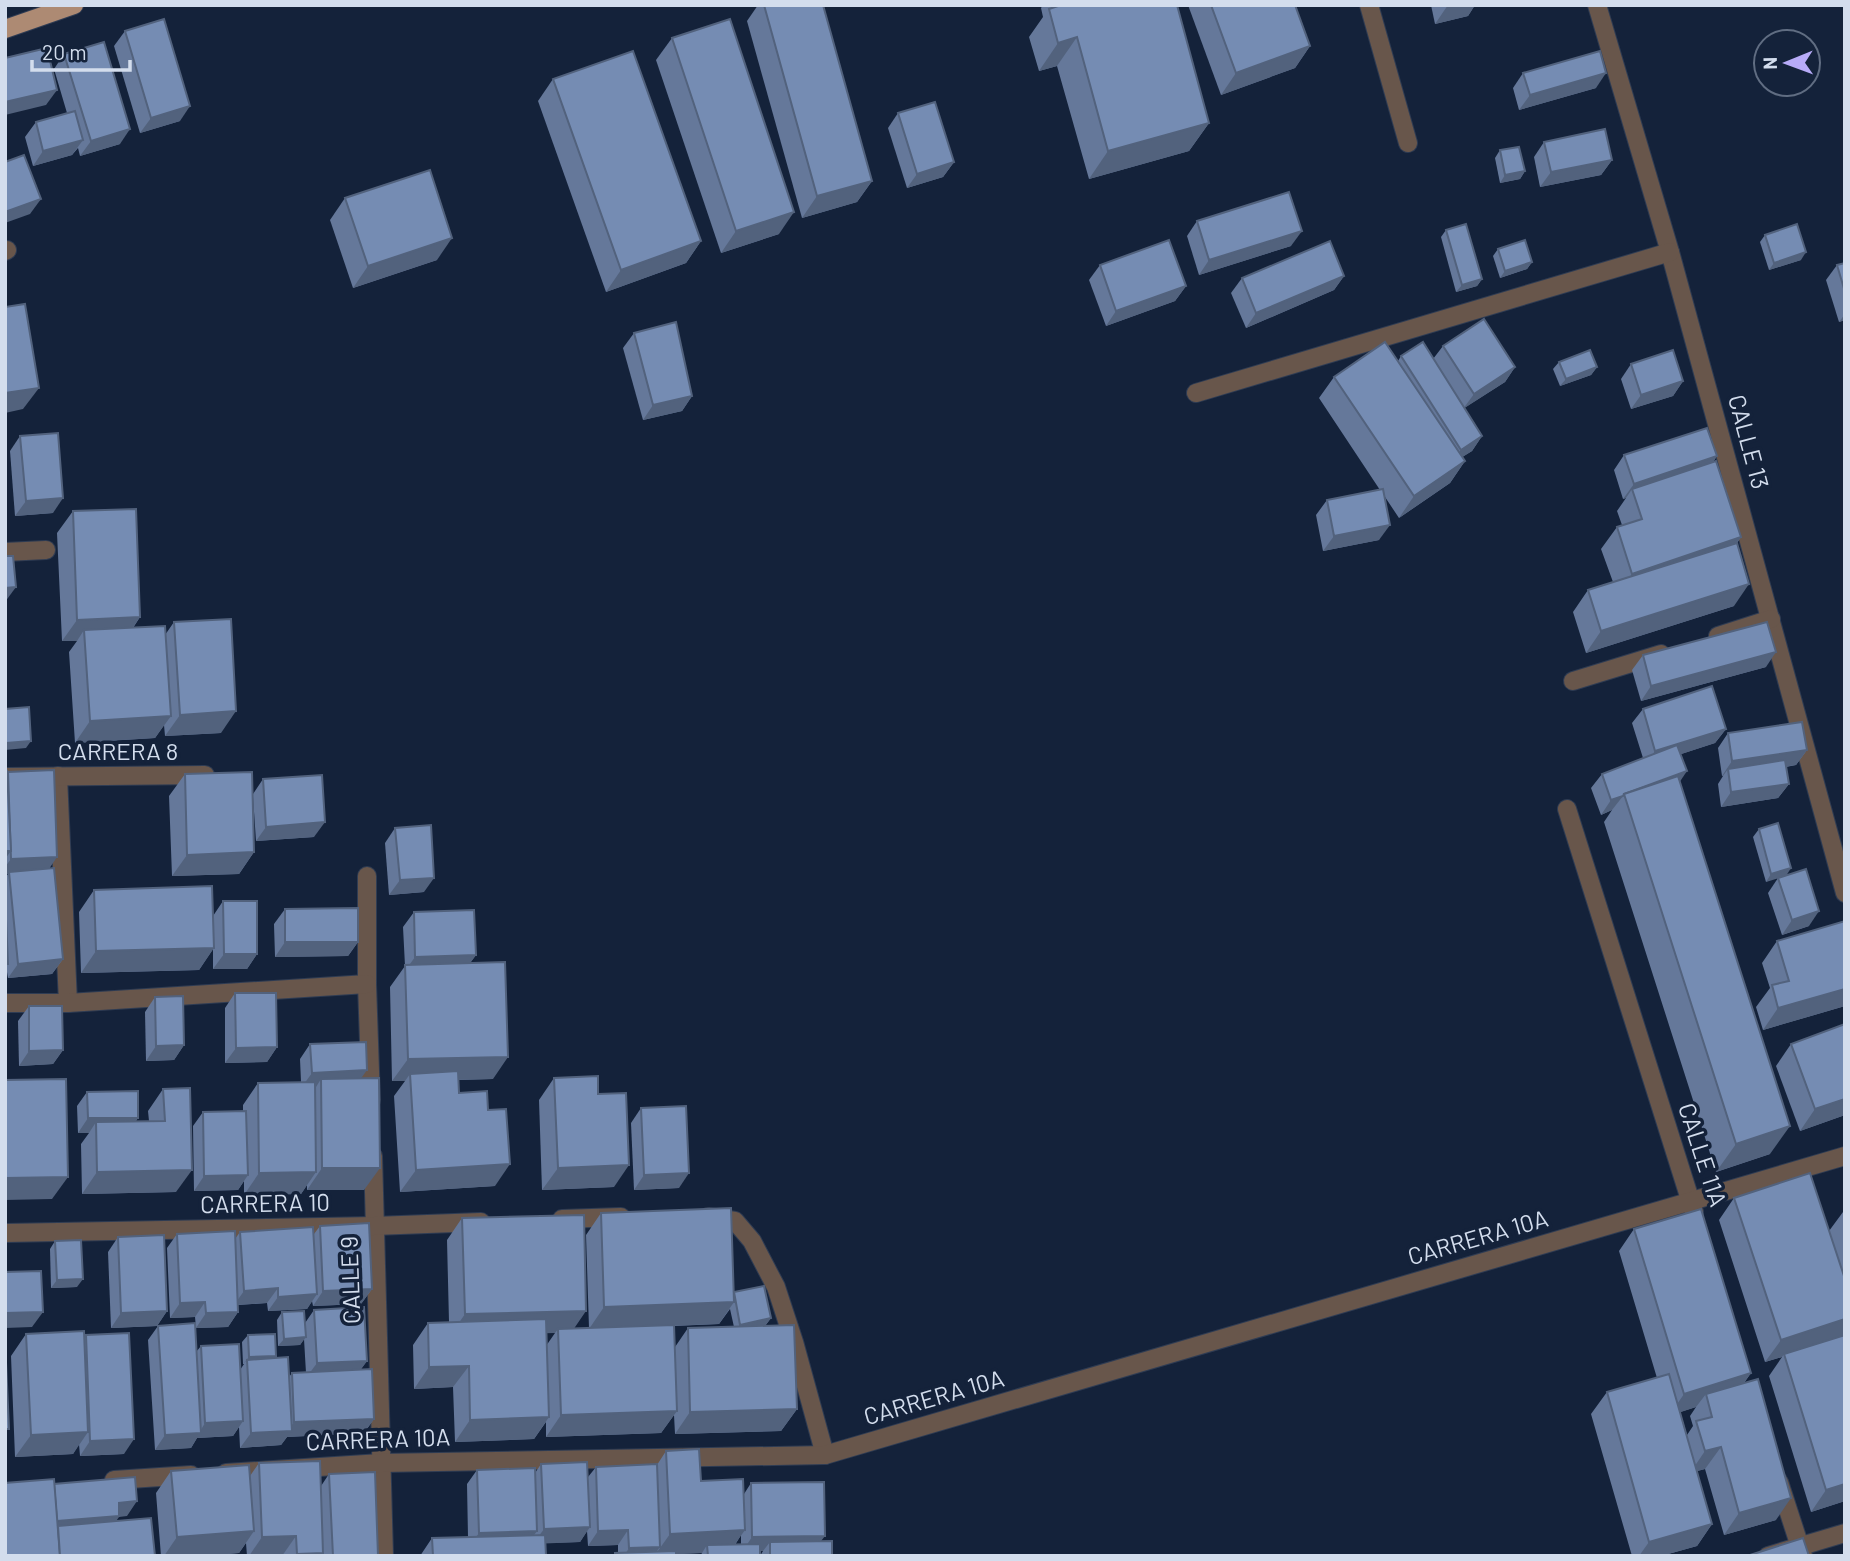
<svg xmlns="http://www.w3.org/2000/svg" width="1850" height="1561" viewBox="0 0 1850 1561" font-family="Barlow,sans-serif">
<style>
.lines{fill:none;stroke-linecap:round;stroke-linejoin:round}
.street-casing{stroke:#2f3c53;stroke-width:20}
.primary-casing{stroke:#2f3c53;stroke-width:20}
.street{stroke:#68564b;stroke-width:18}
.primary{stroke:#ad8a73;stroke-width:18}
.wall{fill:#65789a;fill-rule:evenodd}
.shaded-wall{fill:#52627d}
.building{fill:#758cb3;stroke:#52627d;stroke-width:2}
.labels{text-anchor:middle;stroke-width:7;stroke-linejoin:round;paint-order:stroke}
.street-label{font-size:24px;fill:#d3dded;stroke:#14223a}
</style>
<rect width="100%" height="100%" fill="#14223a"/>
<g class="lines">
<g class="street-casing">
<g id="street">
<polyline points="1369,5 1408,143"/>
<polyline points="1597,5 1670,252 1845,893"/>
<polyline points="5,251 7,250"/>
<polyline points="1196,393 1670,252"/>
<polyline points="5,552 46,550"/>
<polyline points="1718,636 1771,619"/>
<polyline points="1573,681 1661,654"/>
<polyline points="58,776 68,1003"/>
<polyline points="5,777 205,775"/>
<polyline points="1567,809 1694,1212"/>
<polyline points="367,876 367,984 371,1100"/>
<polyline points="5,1003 68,1003 367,984"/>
<polyline points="373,1156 384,1556"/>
<polyline points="708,1217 735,1221 752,1241 776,1287 794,1342 825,1455"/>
<polyline points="562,1219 621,1217"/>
<polyline points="5,1233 374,1226 481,1222"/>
<polyline points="226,1473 381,1463 825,1455 1845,1156"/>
<polyline points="114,1480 191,1475"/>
<polyline points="1779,1482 1803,1556"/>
<polyline points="1768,1556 1845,1533"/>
</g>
</g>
<g class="primary-casing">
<polyline id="primary" points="5,29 74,5"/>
</g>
<use href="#street" class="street"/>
<use href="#primary" class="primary"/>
</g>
<g class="wall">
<polygon points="758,5 823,5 872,181 857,202 802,218 747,21"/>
<polygon points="1043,5 1177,5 1209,123 1189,151 1089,179 1057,66 1039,71 1029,37 1043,17 1041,8"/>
<polygon points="1188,5 1295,5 1310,46 1295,68 1221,95"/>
<polygon points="1431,5 1475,5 1468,16 1435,24"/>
<polygon points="125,31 180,121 140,133 114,46"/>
<polygon points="672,38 779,234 721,253 656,60"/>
<polygon points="64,54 120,144 80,156 78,148 72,155 33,166 25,137 36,122 67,113 54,69"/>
<polygon points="1523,73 1596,88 1519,110 1513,88"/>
<polygon points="553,79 701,241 686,263 606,292 538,101"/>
<polygon points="898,113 954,162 943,177 907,188 888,128"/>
<polygon points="1544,142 1612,160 1601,175 1540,187 1534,157"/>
<polygon points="1500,150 1525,171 1520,179 1500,183 1495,158"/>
<polygon points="345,198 437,260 353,288 330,220"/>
<polygon points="1197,221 1291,246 1199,275 1187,236"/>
<polygon points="1446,230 1482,279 1477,286 1456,292 1441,237"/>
<polygon points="1765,235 1801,260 1769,270 1760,242"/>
<polygon points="1498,249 1532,262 1527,269 1500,278 1493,256"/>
<polygon points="1845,263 1845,320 1839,322 1826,280 1837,265"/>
<polygon points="1100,265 1186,286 1175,301 1106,326 1089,280"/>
<polygon points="1344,276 1334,290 1246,328 1231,293 1242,278"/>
<polygon points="634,333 692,396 682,411 643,420 623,348"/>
<polygon points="1443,346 1515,367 1505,382 1464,408 1482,436 1472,451 1462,457 1465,461 1450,483 1399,518 1385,497 1379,540 1323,551 1316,515 1327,500 1380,490 1319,398 1334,377 1398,361 1401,356 1433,359"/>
<polygon points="1559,362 1597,367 1591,375 1560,386 1553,369"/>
<polygon points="1631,364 1683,381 1673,396 1631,409 1621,379"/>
<polygon points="20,436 53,513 15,516 10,451"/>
<polygon points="1624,455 1717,456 1713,462 1741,537 1737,543 1734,606 1586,653 1573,612 1588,590 1613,582 1601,549 1617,527 1622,525 1617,511 1626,498 1623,499 1614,470"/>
<polygon points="73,511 140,617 133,628 165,635 174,622 221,733 165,736 164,725 155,738 75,743 69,652 77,641 62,641 57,533"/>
<polygon points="1643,655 1766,667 1641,701 1632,670"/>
<polygon points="1643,709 1726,729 1715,743 1681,754 1680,781 1770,1154 1716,1172 1604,822 1612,810 1601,815 1591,788 1602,774 1643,758 1632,723"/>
<polygon points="1728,733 1807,750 1796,765 1786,767 1789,784 1778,798 1721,807 1718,784 1723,776 1722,776 1718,748"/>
<polygon points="5,772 50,868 63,959 52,974 8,978 6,966 5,968 5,878 8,874 5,874"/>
<polygon points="185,774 253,794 263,779 314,837 256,841 253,797 254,852 239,874 172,876 169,796"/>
<polygon points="395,828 424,892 389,895 385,843"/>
<polygon points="1759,829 1791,868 1766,882 1753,837"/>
<polygon points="1778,878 1809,926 1782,935 1768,893"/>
<polygon points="94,890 213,916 223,901 257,954 247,969 213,969 213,949 199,970 81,973 79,912"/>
<polygon points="285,909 358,942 348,956 275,957 274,924"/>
<polygon points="414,912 476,955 470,963 493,1079 458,1080 459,1093 488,1110 495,1186 400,1192 394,1096 405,1081 392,1081 390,987 405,966 403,927"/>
<polygon points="1845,921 1845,1006 1763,1030 1756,1007 1770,988 1762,963 1777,941"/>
<polygon points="235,993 277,1047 267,1062 225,1063 225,1008"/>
<polygon points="155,997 184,1045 174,1060 146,1061 145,1012"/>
<polygon points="29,1006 63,1050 53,1064 19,1066 18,1021"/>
<polygon points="310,1044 361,1079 364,1190 307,1190 307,1185 301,1194 244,1195 244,1181 238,1190 194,1191 193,1126 203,1112 243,1111 243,1105 258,1083 301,1082 300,1059"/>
<polygon points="1791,1044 1845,1115 1800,1131 1776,1066"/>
<polygon points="554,1078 598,1094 614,1187 542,1190 539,1100"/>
<polygon points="163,1089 176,1192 82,1194 81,1144 89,1133 78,1133 77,1106 87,1092 138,1118 136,1121 149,1121 148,1111"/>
<polygon points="641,1108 679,1188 634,1190 631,1123"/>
<polygon points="1734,1198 1829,1231 1843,1212 1845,1211 1845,1332 1842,1336 1845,1335 1845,1501 1811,1512 1769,1376 1782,1357 1765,1362 1719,1220"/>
<path d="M601 1213 734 1292 771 1318 765 1326 797 1409 781 1431 675 1434 674 1415 661 1433 546 1437V1422L534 1439 455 1442 453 1387 414 1389 413 1345 428 1323 449 1322 447 1240 462 1218 574 1328H589L586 1235ZM730 1309 734 1327 688 1328 675 1347 674 1326 719 1324ZM546 1333H555L546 1346Z"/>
<polygon points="320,1226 372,1289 361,1304 313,1306 312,1301 307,1309 268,1311 267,1303 238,1305 238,1312 228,1327 196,1328 195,1317 170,1318 167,1248 177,1234 235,1239 240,1232 314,1234"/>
<path d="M1634 1229 1751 1373 1744 1383 1776 1520 1724 1535 1705 1469 1697 1471 1712 1524 1697 1546 1661 1556H1632L1591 1414 1607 1392 1657 1378 1619 1251ZM1696 1407 1690 1416 1693 1426 1687 1435 1680 1412Z"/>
<polygon points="118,1237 167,1311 157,1326 111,1328 108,1252"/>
<polygon points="55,1241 77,1287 51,1288 50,1249"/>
<polygon points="314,1310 367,1361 360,1370 374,1419 364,1433 287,1437 281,1445 240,1448 239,1427 233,1436 197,1438 191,1448 155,1450 148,1340 158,1326 196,1352 201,1346 240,1370 244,1364 243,1364 242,1342 248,1335 274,1358 289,1377 292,1373 306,1373 304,1339 300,1345 278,1346 277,1320 282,1312 305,1323"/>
<polygon points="26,1334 84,1338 86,1335 124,1454 80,1456 79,1444 73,1454 15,1457 11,1356"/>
<path d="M666 1451 701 1481 744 1494 751 1483 820 1541 832 1556H760L763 1551H760V1556H700L702 1553 676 1554V1556H613L615 1553H618V1545L588 1546 587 1531 580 1542 546 1543V1556H420L432 1538 468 1537 467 1484 477 1470 535 1473 541 1464 588 1477 596 1467 657 1465ZM741 1535V1544L735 1545Z"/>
<polygon points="259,1463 321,1486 329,1474 378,1556 247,1556 246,1543 239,1553 203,1556 161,1556 156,1493 171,1471 250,1476"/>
</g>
<g class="shaded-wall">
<polygon points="1448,5 1475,5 1468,16 1435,24"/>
<polygon points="1077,37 1057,66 1039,71 1058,43"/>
<polygon points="1310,46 1295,68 1221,95 1236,73"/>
<polygon points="1606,73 1596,88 1519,110 1530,95"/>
<polygon points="57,90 46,105 5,115 5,102"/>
<polygon points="190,106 180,121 140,133 151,118"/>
<polygon points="1209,123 1189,151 1089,179 1108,151"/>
<polygon points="130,129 120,144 80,156 91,141"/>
<polygon points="83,140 72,155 33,166 43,151"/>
<polygon points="1612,160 1601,175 1540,187 1551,172"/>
<polygon points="954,162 943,177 907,188 917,174"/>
<polygon points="1525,171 1520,179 1500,183 1505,175"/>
<polygon points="872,181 857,202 802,218 817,196"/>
<polygon points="41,199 30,214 5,223 5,212"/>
<polygon points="794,212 779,234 721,253 736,231"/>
<polygon points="1302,231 1291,246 1199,275 1209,260"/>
<polygon points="452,238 437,260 353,288 368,266"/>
<polygon points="701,241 686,263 606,292 621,270"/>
<polygon points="1806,252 1801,260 1769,270 1774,263"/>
<polygon points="1532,262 1527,269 1500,278 1505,271"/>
<polygon points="1344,276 1334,290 1246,328 1256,313"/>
<polygon points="1482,279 1477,286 1456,292 1462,285"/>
<polygon points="1186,286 1175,301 1106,326 1116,311"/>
<polygon points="1845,314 1845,320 1839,322"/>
<polygon points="1515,367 1505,382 1463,409 1474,394"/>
<polygon points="1597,367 1591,375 1560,386 1566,379"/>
<polygon points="1683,381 1673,396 1631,409 1641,395"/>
<polygon points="39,388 23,409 5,413 5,393"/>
<polygon points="692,396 682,411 643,420 653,405"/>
<polygon points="1482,436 1472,451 1450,465 1461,450"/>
<polygon points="1717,456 1707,471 1632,489 1626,498 1623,499 1634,484"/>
<polygon points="1465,461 1450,483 1399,518 1414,496"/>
<polygon points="63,498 53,513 15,516 26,501"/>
<polygon points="1390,525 1379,540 1323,551 1334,536"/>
<polygon points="1741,537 1726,558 1617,596 1632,574"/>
<polygon points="1749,584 1734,606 1586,653 1601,631"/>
<polygon points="16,587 5,602 5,588"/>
<polygon points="140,617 125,639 84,630 77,641 62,641 77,620"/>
<polygon points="1776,652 1766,667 1641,701 1651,686"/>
<polygon points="236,711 221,733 165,736 180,715"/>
<polygon points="171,716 155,738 75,743 90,721"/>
<polygon points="1726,729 1715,743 1645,766 1655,751"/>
<polygon points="31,741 26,748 5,750 6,743"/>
<polygon points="1807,750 1796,765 1729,775 1728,769 1723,776 1722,776 1732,761"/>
<polygon points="1687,771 1677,786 1624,795"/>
<polygon points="1789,784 1778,798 1721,807 1731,792"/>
<polygon points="1623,796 1612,810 1601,815 1611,800"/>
<polygon points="325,822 314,837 256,841 266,827"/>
<polygon points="5,851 11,851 5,859"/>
<polygon points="254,852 239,874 172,876 187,855"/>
<polygon points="57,857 47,872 9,872 8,874 5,874 5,867 11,859"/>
<polygon points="1791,868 1786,876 1766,882 1771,874"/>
<polygon points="434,878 424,892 389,895 400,880"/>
<polygon points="1819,911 1809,926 1782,935 1792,920"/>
<polygon points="285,942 358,942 348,956 275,957"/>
<polygon points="214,948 199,970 81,973 96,951"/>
<polygon points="224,954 257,954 247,969 213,969"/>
<polygon points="476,955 465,970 405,971 415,957"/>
<polygon points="63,959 52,974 8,978 18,964"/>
<polygon points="1845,989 1845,1006 1763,1030 1778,1008"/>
<polygon points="184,1045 174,1060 146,1061 156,1046"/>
<polygon points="277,1047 267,1062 225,1063 236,1048"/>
<polygon points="63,1050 53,1064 19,1066 29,1051"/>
<polygon points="508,1057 493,1079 410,1081 410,1074 405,1081 392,1081 408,1059"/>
<polygon points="367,1070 357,1084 321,1079 316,1087 301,1088 312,1073"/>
<polygon points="1845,1099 1845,1115 1800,1131 1815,1109"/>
<polygon points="88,1118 138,1118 128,1132 96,1122 89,1133 78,1133"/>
<polygon points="1790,1126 1770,1154 1716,1172 1736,1144"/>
<polygon points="510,1164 495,1186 400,1192 416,1170"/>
<polygon points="629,1165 614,1187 542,1190 558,1168"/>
<polygon points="322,1168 380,1168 364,1190 307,1190"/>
<polygon points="192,1170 176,1192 82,1194 97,1172"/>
<polygon points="316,1172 301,1194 244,1195 259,1173"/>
<polygon points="689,1173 679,1188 634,1190 644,1175"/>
<polygon points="248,1175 238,1190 194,1191 204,1176"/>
<polygon points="68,1177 52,1199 5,1200 5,1178"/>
<polygon points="83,1279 77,1287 51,1288 57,1280"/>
<polygon points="278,1288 267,1303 234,1305 244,1291"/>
<polygon points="372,1289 361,1304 313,1306 323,1291"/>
<polygon points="317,1294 307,1309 268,1311 278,1297"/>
<polygon points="205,1302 195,1317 170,1318 180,1303"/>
<polygon points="734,1302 719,1324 589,1329 604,1307"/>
<polygon points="167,1311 157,1326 111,1328 121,1313"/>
<polygon points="586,1311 571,1333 558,1329 555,1333 450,1336 465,1314"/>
<polygon points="43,1312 32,1327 5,1328 5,1313"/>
<polygon points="238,1312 228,1327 196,1328 206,1313"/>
<polygon points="771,1318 765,1326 735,1332 740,1325"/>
<polygon points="1845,1319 1845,1332 1841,1337 1784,1354 1782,1357 1765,1362 1781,1340"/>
<polygon points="306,1337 300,1345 278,1346 284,1339"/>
<polygon points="276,1356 271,1363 247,1360 243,1364 249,1357"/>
<polygon points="367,1361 357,1375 306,1378 317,1363"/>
<polygon points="469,1366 453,1387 414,1389 429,1367"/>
<polygon points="1751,1373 1735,1395 1706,1394 1696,1407 1669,1416 1684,1394"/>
<polygon points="797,1409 781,1431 675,1434 690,1412"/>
<polygon points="677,1411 661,1433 546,1437 561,1415"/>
<polygon points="549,1417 534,1439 455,1442 470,1420"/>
<polygon points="374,1419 364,1433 287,1437 281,1445 240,1448 251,1433 288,1431 294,1422"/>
<polygon points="243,1421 233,1436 197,1438 191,1448 155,1450 165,1435 199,1433 205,1423"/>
<polygon points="88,1432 73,1454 15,1457 31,1435"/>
<polygon points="134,1439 124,1454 80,1456 90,1441"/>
<polygon points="1721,1447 1705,1469 1690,1473 1705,1451"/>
<polygon points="1845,1484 1845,1501 1811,1512 1826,1490"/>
<polygon points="1791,1498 1776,1520 1724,1535 1739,1513"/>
<polygon points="137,1501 127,1516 119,1517 109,1531 46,1536 56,1522 119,1503"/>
<polygon points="1712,1524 1697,1546 1661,1556 1639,1556 1649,1542"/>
<polygon points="590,1527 580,1542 533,1544 544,1529"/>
<polygon points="628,1530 618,1545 588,1546 598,1531"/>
<polygon points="745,1530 730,1551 707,1545 702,1553 655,1555 670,1534"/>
<polygon points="254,1531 239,1553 203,1556 164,1556 177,1537"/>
<polygon points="537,1531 526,1546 468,1548 479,1533"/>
<polygon points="296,1536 282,1556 249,1556 262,1537"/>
<polygon points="825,1536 814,1550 770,1542 763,1551 742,1552 752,1537"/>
<polygon points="660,1547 653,1556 624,1556 629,1548"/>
<polygon points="323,1553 321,1556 296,1556 297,1554"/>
</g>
<g class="building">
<polygon points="764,5 823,5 872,181 817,196"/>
<polygon points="1061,5 1177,5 1209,123 1108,151 1077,37 1058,43 1049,9"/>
<polygon points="1211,5 1295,5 1310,46 1236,73"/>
<polygon points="164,19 190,106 151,118 125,31"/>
<polygon points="730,19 794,212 736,231 672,38"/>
<polygon points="104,42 130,129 91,141 64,54"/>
<polygon points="47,48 57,90 5,102 5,58"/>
<polygon points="633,51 701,241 621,270 553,79"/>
<polygon points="1600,51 1606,73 1530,95 1523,73"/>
<polygon points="935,102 954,162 917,174 898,113"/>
<polygon points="75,111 83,140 43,151 36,122"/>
<polygon points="1605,129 1612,160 1551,172 1544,142"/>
<polygon points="1519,147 1525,171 1505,175 1500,150"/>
<polygon points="24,155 41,199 5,212 5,162"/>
<polygon points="430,170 452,238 368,266 345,198"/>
<polygon points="1289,192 1302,231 1209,260 1197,221"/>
<polygon points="1466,224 1482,279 1462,285 1446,230"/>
<polygon points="1797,224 1806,252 1774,263 1765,235"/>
<polygon points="1169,240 1186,286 1116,311 1100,265"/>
<polygon points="1525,240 1532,262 1505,271 1498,249"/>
<polygon points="1330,241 1344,276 1256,313 1242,278"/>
<polygon points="1845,263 1845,292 1837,265"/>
<polygon points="25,304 39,388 5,393 5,307"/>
<polygon points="1484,319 1515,367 1474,394 1443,346"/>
<polygon points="676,322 692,396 653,405 634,333"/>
<polygon points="1385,342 1465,461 1414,496 1334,377"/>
<polygon points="1423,342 1482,436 1461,450 1401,356"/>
<polygon points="1590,350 1597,367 1566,379 1559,362"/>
<polygon points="1673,350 1683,381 1641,395 1631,364"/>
<polygon points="1707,428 1717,456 1634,484 1624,455"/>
<polygon points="58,433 63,498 26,501 20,436"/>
<polygon points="1716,461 1741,537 1632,574 1617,527 1642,519 1632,489"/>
<polygon points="1383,489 1390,525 1334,536 1327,500"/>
<polygon points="136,509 140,617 77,620 73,511"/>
<polygon points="1737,543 1749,584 1601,631 1588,590"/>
<polygon points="5,556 13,556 16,587 5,588"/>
<polygon points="231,619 236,711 180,715 174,622"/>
<polygon points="1767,622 1776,652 1651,686 1643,655"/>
<polygon points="165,626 171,716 90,721 84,630"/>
<polygon points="1712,686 1726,729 1655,751 1643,709"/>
<polygon points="29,707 31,741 6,743 5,709"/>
<polygon points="1802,722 1807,750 1732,761 1728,733"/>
<polygon points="1677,745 1687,771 1624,794 1623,796 1611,800 1602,774"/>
<polygon points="1785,760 1789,784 1731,792 1728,769"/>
<polygon points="54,770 57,857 11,859 8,772"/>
<polygon points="7,771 11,851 5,851 5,772"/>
<polygon points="252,772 254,852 187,855 185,774"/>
<polygon points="322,775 325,822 266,827 263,779"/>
<polygon points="1678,776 1790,1126 1736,1144 1624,794"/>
<polygon points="1778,823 1791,868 1771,874 1759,829"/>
<polygon points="431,825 434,878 400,880 395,828"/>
<polygon points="54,868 63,959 18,964 9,872"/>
<polygon points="1806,869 1819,911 1792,920 1778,878"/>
<polygon points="212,886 214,948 96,951 94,890"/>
<polygon points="5,897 8,964 5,964"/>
<polygon points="223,901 257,901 257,954 224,954"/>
<polygon points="358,908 358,942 285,942 285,909"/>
<polygon points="474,910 476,955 415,957 414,912"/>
<polygon points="1845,921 1845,989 1778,1008 1772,985 1789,981 1777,941"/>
<polygon points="505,962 508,1057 408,1059 405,965"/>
<polygon points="235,993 276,993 277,1047 236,1048"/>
<polygon points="183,996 184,1045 156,1046 155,997"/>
<polygon points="29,1006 62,1006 63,1050 29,1051"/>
<polygon points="1845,1024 1845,1099 1815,1109 1791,1044"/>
<polygon points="366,1042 367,1070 312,1073 310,1044"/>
<polygon points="458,1071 459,1093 487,1091 488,1110 506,1109 510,1164 416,1170 410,1074"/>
<polygon points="598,1076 598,1094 626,1093 629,1165 558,1168 554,1078"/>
<polygon points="379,1078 380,1168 322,1168 321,1079"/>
<polygon points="66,1079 68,1177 5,1178 5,1080"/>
<polygon points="315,1082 316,1172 259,1173 258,1083"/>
<polygon points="190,1088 192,1170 97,1172 96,1122 165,1121 163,1089"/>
<polygon points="138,1091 138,1118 88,1118 87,1092"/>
<polygon points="686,1106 689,1173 644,1175 641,1108"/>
<polygon points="246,1111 248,1175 204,1176 203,1112"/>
<polygon points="1810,1173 1845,1279 1845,1319 1781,1340 1734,1198"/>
<polygon points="731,1208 734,1302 604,1307 601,1213"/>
<polygon points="1701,1209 1751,1373 1684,1394 1634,1229"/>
<polygon points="584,1215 586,1311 465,1314 462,1218"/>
<polygon points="369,1223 372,1289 323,1291 320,1226"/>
<polygon points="313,1227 317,1294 278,1297 278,1288 244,1291 240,1232"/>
<polygon points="235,1231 238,1312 206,1313 205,1302 180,1303 177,1234"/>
<polygon points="164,1235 167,1311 121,1313 118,1237"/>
<polygon points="81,1240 83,1279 57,1280 55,1241"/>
<polygon points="41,1271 43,1312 5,1313 5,1272"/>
<polygon points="764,1286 771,1318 740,1325 734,1292"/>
<polygon points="364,1307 367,1361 317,1363 314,1310"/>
<polygon points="304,1311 306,1337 284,1339 282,1312"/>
<polygon points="546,1319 549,1417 470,1420 469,1366 429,1367 428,1323"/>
<polygon points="195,1323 201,1433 165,1435 158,1326"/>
<polygon points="674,1325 677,1411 561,1415 558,1329"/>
<polygon points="794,1325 797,1409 690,1412 688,1328"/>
<polygon points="84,1331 88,1432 31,1435 26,1334"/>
<polygon points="129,1333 134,1439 90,1441 86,1335"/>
<polygon points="275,1334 276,1356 249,1357 248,1335"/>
<polygon points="1845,1335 1845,1484 1826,1490 1784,1354"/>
<polygon points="5,1340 9,1429 5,1429"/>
<polygon points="239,1344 243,1421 205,1423 201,1346"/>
<polygon points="288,1357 292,1431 251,1433 247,1360"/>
<polygon points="372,1369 374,1419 294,1422 292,1373"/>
<polygon points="1669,1374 1712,1524 1649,1542 1607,1392"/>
<polygon points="1758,1379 1791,1498 1739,1513 1721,1447 1705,1451 1696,1421 1712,1417 1706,1394"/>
<polygon points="699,1449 701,1481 743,1479 745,1530 670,1534 666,1451"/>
<polygon points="320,1461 323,1553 297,1554 296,1536 262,1537 259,1463"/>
<polygon points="587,1462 590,1527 544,1529 541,1464"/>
<polygon points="657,1464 660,1547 629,1548 628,1530 598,1531 596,1467"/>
<polygon points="249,1465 254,1531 177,1537 171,1471"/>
<polygon points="535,1468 537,1531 479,1533 477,1470"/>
<polygon points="375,1472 378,1556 333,1556 329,1474"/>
<polygon points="135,1477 137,1501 119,1503 119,1516 57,1521 54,1484"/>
<polygon points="54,1479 60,1556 5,1556 5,1483"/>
<polygon points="824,1482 825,1536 752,1537 751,1483"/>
<polygon points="151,1518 155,1556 60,1556 58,1526"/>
<polygon points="545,1535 546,1556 433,1556 432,1538"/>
<polygon points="1803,1538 1809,1556 1747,1556"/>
<polygon points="832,1541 832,1556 770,1556 770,1542"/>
<polygon points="760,1544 760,1556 708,1556 707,1545"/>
<polygon points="676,1551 676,1556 615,1556 615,1553"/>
</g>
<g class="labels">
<g class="street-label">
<text transform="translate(1748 442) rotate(75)" y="8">CALLE 13</text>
<text x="118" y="760">CARRERA 8</text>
<text transform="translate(1702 1155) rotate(72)" y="8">CALLE 11A</text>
<text transform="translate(265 1204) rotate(-1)" y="8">CARRERA 10</text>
<text transform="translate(1478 1238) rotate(-16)" y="8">CARRERA 10A</text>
<text transform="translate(351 1280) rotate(-92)" y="8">CALLE 9</text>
<text transform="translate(934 1398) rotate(-16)" y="8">CARRERA 10A</text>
<text transform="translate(378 1440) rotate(-2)" y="8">CARRERA 10A</text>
</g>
</g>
<rect width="1850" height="1561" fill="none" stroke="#d3dded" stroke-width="14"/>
<g transform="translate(1787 63) rotate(269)"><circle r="33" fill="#14223a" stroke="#606d82" stroke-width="2"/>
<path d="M0-5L12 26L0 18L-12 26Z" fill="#b7abf8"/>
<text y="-10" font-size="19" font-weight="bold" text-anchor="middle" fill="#d3dded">N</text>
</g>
<path d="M32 60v10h98v-10" fill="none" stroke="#d3dded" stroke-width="3.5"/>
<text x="42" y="60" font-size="21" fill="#d3dded" stroke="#14223a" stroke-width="5" paint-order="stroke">20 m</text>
</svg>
